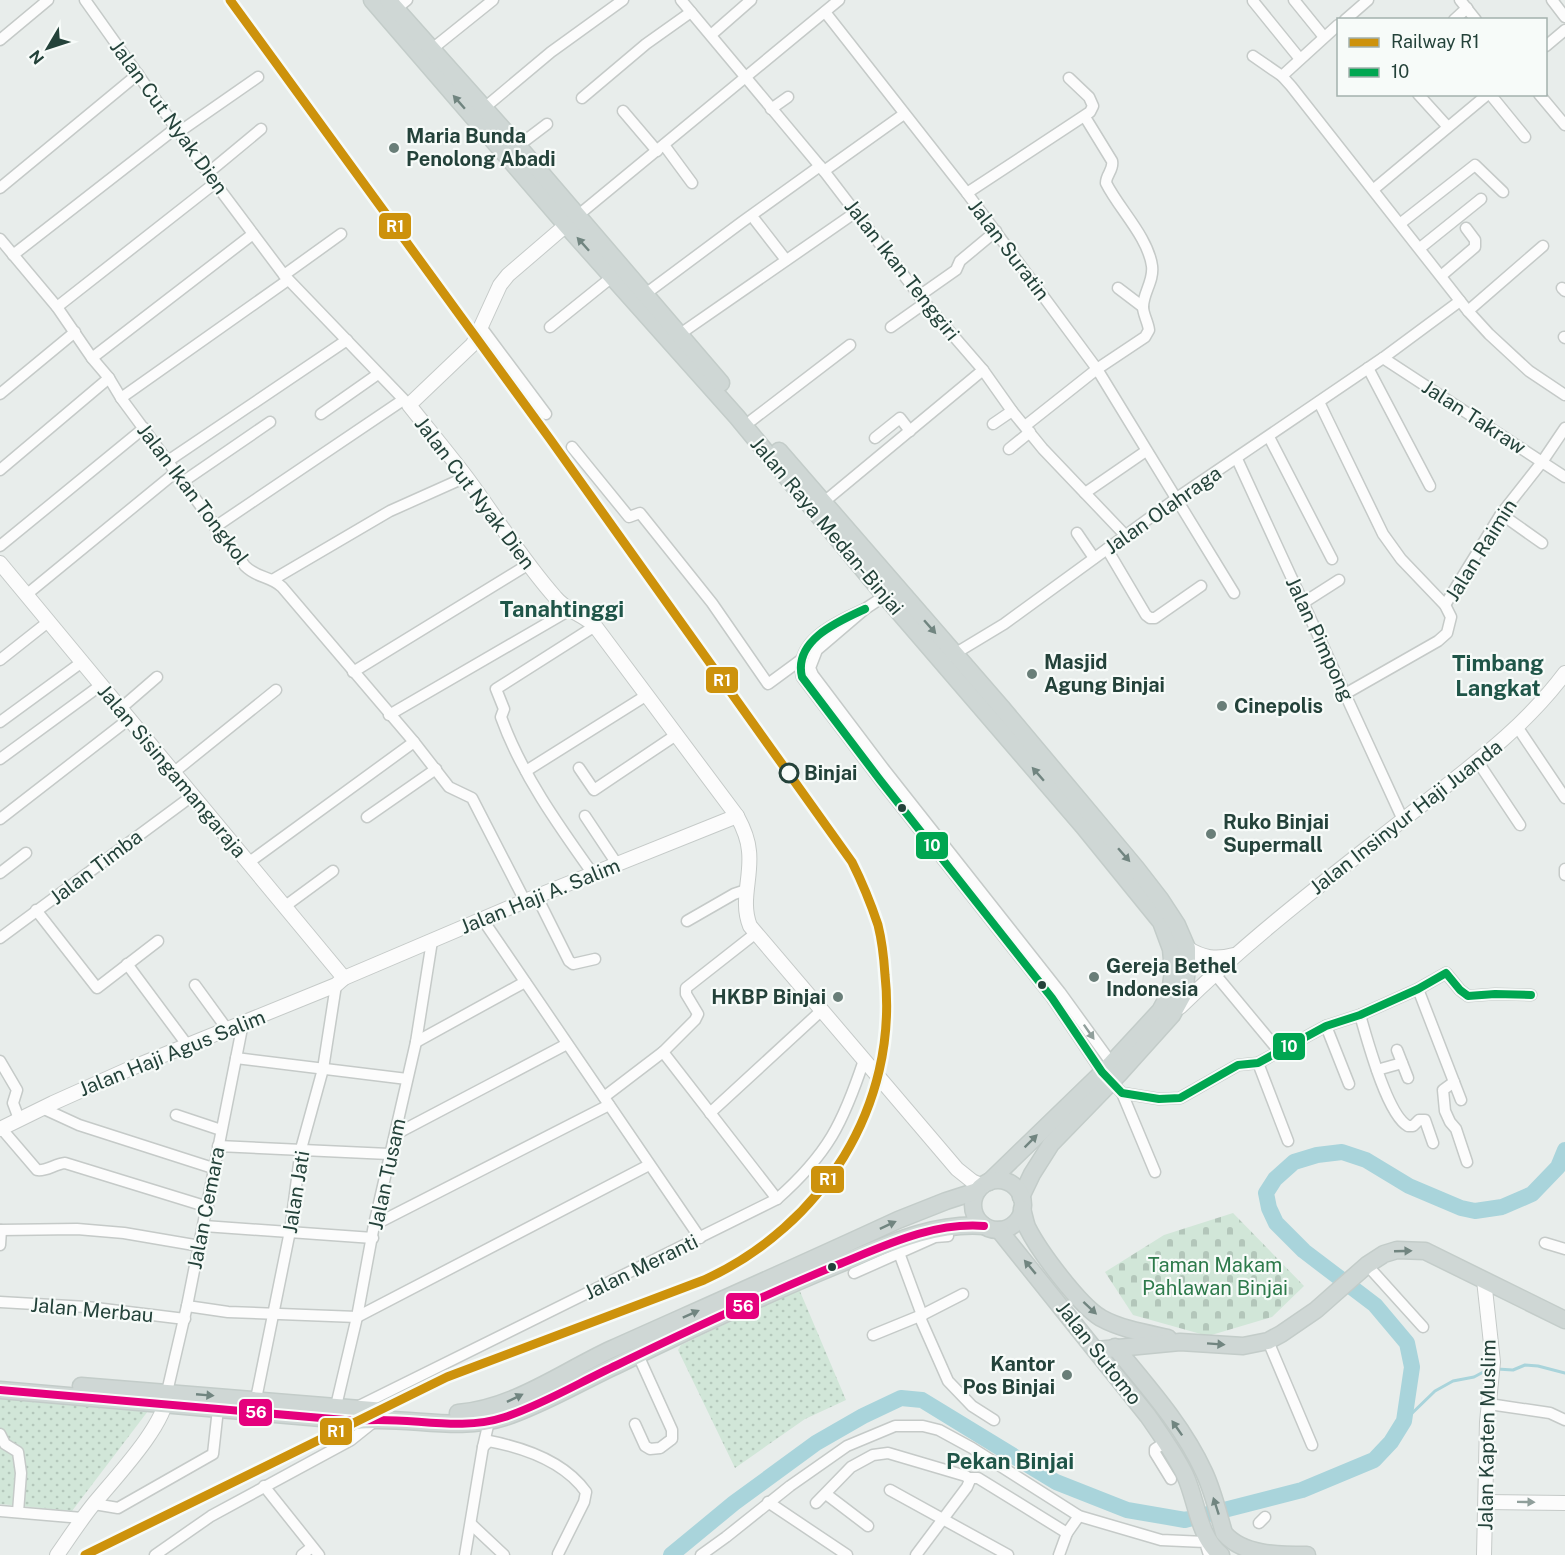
<svg xmlns="http://www.w3.org/2000/svg" width="1565" height="1555" viewBox="0 0 1565 1555" font-family="'Public Sans',sans-serif">
<style>
.cemetery{fill:url(#cemetery-stones)}
.park{fill:url(#park-dots)}
.lines{fill:none;stroke-linecap:round;stroke-linejoin:round}
.stream{stroke:#a9d4db;stroke-width:3}
.river{stroke:#a9d4db;stroke-width:16}
.minor-casing{stroke:#c5cac8;stroke-width:13}
.tertiary-casing{stroke:#c5cac8;stroke-width:16}
.primary-casing{stroke:#c3ccc9;stroke-width:19}
.minor{stroke:#fcfcfc;stroke-width:10}
.tertiary{stroke:#fcfcfc;stroke-width:14}
.primary{stroke:#cfd7d5;stroke-width:16}
.bus-1-casing{stroke:#f7fbf9;stroke-width:12}
.bus-2-casing{stroke:#f7fbf9;stroke-width:12}
.bus-1{stroke:#00a651;stroke-width:8}
.bus-2{stroke:#e5007d;stroke-width:8}
.rail-1-casing{stroke:#f7fbf9;stroke-width:14}
.rail-1{stroke:#cd920c;stroke-width:9}
.oneway{fill:#718580}
.oneway2{fill:#909f9b}
.poi-dot{fill:#697e78;stroke:#f7fbf9;stroke-width:2}
.stop-dot{fill:#f7fbf9;stroke:#24423a;stroke-width:3}
.bus-dot{fill:#24423a;stroke:#f7fbf9;stroke-width:2}
.labels{text-anchor:middle;stroke-width:4.5;stroke-linejoin:round;paint-order:stroke}
.street-label{font-size:20px;fill:#24423a;stroke:#f7fbf9}
.poi-label{font-size:20px;font-weight:bold;fill:#24423a;stroke:#f7fbf9;text-anchor:start}
.stop-label{font-size:20px;font-weight:bold;fill:#24423a;stroke:#f7fbf9;text-anchor:start}
.park-label{font-size:20px;fill:#2d7a4b;stroke:#f7fbf9}
.quarter-label{font-size:22px;font-weight:bold;fill:#1f5548;stroke:#f7fbf9}
.line-badge{stroke:#f7fbf9;stroke-width:2}
.badge-label{font-size:16px;text-anchor:middle;font-weight:bold;fill:#fff}
</style>
<defs>
<pattern id="cemetery-stones" width="16" height="16" patternUnits="userSpaceOnUse" patternTransform="scale(1.5)"><rect width="16" height="16" fill="#d1e6d8"/><path d="M2 7V4a2 2 0 0 1 4 0v3zM10 15v-3a2 2 0 0 1 4 0v3z" fill="#b3c6ba"/></pattern>
<pattern id="park-dots" width="8" height="8" patternUnits="userSpaceOnUse" patternTransform="scale(1.5)"><rect width="8" height="8" fill="#d1e6d8"/><path d="M2 2h.1M6 6h.1" fill="none" stroke="#b3c6ba" stroke-width="1.8" stroke-linecap="round"/></pattern>
</defs>
<rect width="100%" height="100%" fill="#e8edeb"/>
<polygon class="cemetery" points="1233,1213 1304,1286 1272,1317 1208,1336 1133,1315 1105,1272 1164,1235"/>
<g class="park">
<polygon points="799,1289 846,1400 805,1419 735,1468 678,1350 681,1345"/>
<polygon points="0,1397 148,1411 72,1511 0,1504"/>
</g>
<g class="lines">
<g class="stream">
<polyline points="1497,1369 1513,1370 1525,1365 1538,1366 1565,1373"/>
<polyline points="1404,1421 1435,1391 1453,1381 1474,1377 1487,1370"/>
</g>
<polyline class="river" points="671,1555 734,1503 816,1443 863,1416 901,1398 922,1400 1056,1482 1127,1510 1185,1520 1302,1490 1374,1460 1391,1442 1404,1421 1412,1367 1407,1343 1375,1305 1304,1251 1276,1223 1269,1208 1266,1193 1275,1179 1294,1162 1317,1155 1342,1152 1366,1160 1409,1186 1461,1208 1475,1211 1502,1207 1532,1194 1558,1167 1565,1150"/>
<g class="minor-casing">
<g id="minor">
<polyline points="85,0 215,183 284,275 409,405"/>
<polyline points="681,0 824,171 925,303 983,370 1012,411 1043,449 1126,536"/>
<polyline points="1294,0 1324,37"/>
<polyline points="1460,0 1476,20"/>
<polyline points="1552,0 1565,17"/>
<polyline points="1253,1 1300,59"/>
<polyline points="396,9 407,0"/>
<polyline points="825,12 967,193 1097,369 1234,593"/>
<polyline points="1345,20 1368,0"/>
<polyline points="1454,20 1467,8"/>
<polyline points="711,35 751,0"/>
<polyline points="0,40 48,0"/>
<polyline points="1546,46 1565,30"/>
<polyline points="432,49 493,0"/>
<polyline points="1253,56 1282,76 1291,86 1468,311 1489,334 1529,371 1565,395"/>
<polyline points="1282,76 1338,25"/>
<polyline points="1418,94 1447,126"/>
<polyline points="1490,94 1525,137"/>
<polyline points="1539,94 1565,125"/>
<polyline points="582,98 646,44 691,12"/>
<polyline points="483,109 551,52 623,0"/>
<polyline points="771,109 788,97"/>
<polyline points="623,111 657,151"/>
<polyline points="179,132 258,77"/>
<polyline points="664,145 692,183"/>
<polyline points="518,146 547,124"/>
<polyline points="824,171 904,114"/>
<polyline points="208,173 261,129"/>
<polyline points="0,188 138,74"/>
<polyline points="1374,189 1488,94"/>
<polyline points="967,193 1090,112 1093,106 1089,97 1069,78"/>
<polyline points="576,217 839,0"/>
<polyline points="755,220 786,260"/>
<polyline points="1401,223 1475,165 1503,192"/>
<path d="M0 239 57 307 92 358 109 378 121 398 245 566C258 579 269 575 282 587L414 742 449 787 472 798 525 901"/>
<polyline points="1420,248 1481,199"/>
<polyline points="13,255 176,128"/>
<polyline points="284,275 341,234"/>
<polyline points="1441,276 1475,247 1475,240 1466,228"/>
<polyline points="1118,288 1143,307"/>
<polyline points="1562,288 1565,291"/>
<polyline points="644,295 742,222 820,166"/>
<polyline points="919,296 956,270 960,261 996,231"/>
<polyline points="57,307 215,183"/>
<polyline points="1468,311 1543,246"/>
<polyline points="481,327 546,414"/>
<polyline points="550,327 612,277"/>
<polyline points="891,327 925,303"/>
<polyline points="680,334 856,212"/>
<polyline points="1564,337 1565,338"/>
<polyline points="92,358 253,234"/>
<polyline points="1383,358 1565,477"/>
<polyline points="1368,368 1430,486"/>
<polyline points="0,394 75,332"/>
<polyline points="121,398 288,280"/>
<polyline points="1319,402 1383,534 1401,559 1445,605 1451,617 1447,633 1438,641 1345,694"/>
<polyline points="321,414 378,374"/>
<polyline points="752,420 850,345"/>
<polyline points="993,424 1012,411"/>
<path d="M1025 426 1097 369 1145 337 1149 330C1148 322 1143 314 1143 307 1143 293 1154 281 1152 266 1148 237 1119 209 1106 183 1106 174 1114 170 1112 161L1085 117"/>
<polyline points="1269,437 1332,559"/>
<polyline points="875,438 900,418 910,431"/>
<polyline points="572,447 629,517 640,513 712,603 768,684 802,659"/>
<polyline points="1009,449 1030,432"/>
<polyline points="1237,459 1403,820"/>
<polyline points="168,461 347,340"/>
<polyline points="0,470 109,378"/>
<polyline points="184,481 270,422"/>
<polyline points="1085,493 1146,451"/>
<polyline points="819,506 983,370"/>
<polyline points="1501,514 1542,543"/>
<polyline points="215,527 403,400"/>
<polyline points="1077,533 1094,558"/>
<polyline points="0,546 144,428"/>
<polyline points="1107,549 1146,615 1150,618 1155,618 1201,586"/>
<polyline points="274,579 390,511 466,477"/>
<polyline points="889,593 865,609 817,650 810,668 813,675 884,769 1060,992 1115,1068"/>
<polyline points="26,595 176,472"/>
<polyline points="1303,603 1339,580"/>
<polyline points="1445,605 1501,514 1542,462 1565,428"/>
<path d="M865 609C839 621 793 640 802 677L880 780 1052 998 1102 1072 1122 1093 1159 1099 1180 1098 1238 1065 1258 1063 1326 1026 1360 1015 1418 989 1446 973 1460 990 1468 996 1495 994 1531 995"/>
<polyline points="951,656 1004,624 1177,498 1383,358 1460,301"/>
<polyline points="0,660 48,622"/>
<polyline points="353,672 529,564"/>
<polyline points="120,709 157,677"/>
<polyline points="389,715 570,610"/>
<polyline points="0,722 82,662"/>
<polyline points="1518,728 1565,798"/>
<polyline points="0,759 101,685"/>
<polyline points="1478,762 1520,825"/>
<polyline points="579,768 594,790 676,735"/>
<polyline points="526,771 647,695"/>
<polyline points="173,773 276,690"/>
<polyline points="585,816 617,864"/>
<polyline points="367,817 436,769"/>
<polyline points="0,819 129,719"/>
<polyline points="248,863 414,742"/>
<polyline points="1565,869 1565,875"/>
<polyline points="0,873 26,853"/>
<path d="M593 874C558 825 521 773 501 717L504 709 496 689 595 626"/>
<polyline points="537,897 569,961 573,964 595,959"/>
<polyline points="284,907 333,871"/>
<polyline points="36,910 97,988 158,941"/>
<polyline points="483,920 700,1238"/>
<polyline points="687,921 734,894 746,890"/>
<polyline points="0,938 192,796"/>
<polyline points="127,964 188,1046"/>
<polyline points="1214,973 1278,1050"/>
<polyline points="195,985 227,1029"/>
<polyline points="1418,989 1461,1100"/>
<path d="M1360 1015C1367 1039 1387 1115 1408 1126H1413L1419 1120H1425L1433 1143"/>
<polyline points="1326,1026 1349,1084"/>
<polyline points="416,1042 525,982"/>
<polyline points="1397,1050 1408,1078"/>
<polyline points="663,1052 777,1199"/>
<polyline points="236,1058 407,1079"/>
<polyline points="0,1061 17,1090 13,1103 19,1119"/>
<polyline points="1258,1063 1288,1141"/>
<polyline points="1377,1070 1402,1063"/>
<polyline points="1454,1082 1443,1090 1445,1111 1450,1122 1456,1129 1467,1162"/>
<polyline points="1122,1093 1155,1172"/>
<polyline points="604,1097 663,1052 695,1020 698,1014 686,994 686,988 756,933"/>
<polyline points="42,1108 79,1125 216,1169"/>
<polyline points="710,1113 822,1010"/>
<polyline points="176,1115 221,1130"/>
<path d="M1 1128 37 1170C45 1172 55 1164 65 1163L208 1207"/>
<polyline points="396,1134 567,1044"/>
<polyline points="218,1146 389,1154"/>
<polyline points="374,1225 609,1105"/>
<polyline points="204,1226 373,1238"/>
<polyline points="0,1230 77,1229 124,1233 200,1246"/>
<polyline points="895,1242 922,1315 921,1320 948,1381 972,1406 994,1420"/>
<polyline points="1545,1243 1565,1249"/>
<polyline points="0,1245 1,1230"/>
<polyline points="1367,1265 1423,1327"/>
<polyline points="854,1273 935,1237 948,1236"/>
<polyline points="0,1302 87,1307 185,1319"/>
<polyline points="187,1306 228,1312 357,1317 649,1165"/>
<polyline points="873,1335 922,1315 963,1294"/>
<polyline points="1268,1341 1312,1445"/>
<polyline points="167,1392 187,1306 243,1023"/>
<polyline points="256,1399 290,1231 301,1149 323,1069 336,985"/>
<polyline points="1489,1404 1550,1413 1565,1420"/>
<polyline points="336,1406 357,1317 374,1225 416,1042 432,941"/>
<path d="M357 1407 777 1199C828 1154 843 1123 864 1060"/>
<polyline points="635,1424 645,1446 650,1449 660,1448 672,1439 672,1430 638,1355"/>
<polyline points="0,1434 5,1444 18,1452 21,1473 18,1512"/>
<polyline points="1166,1442 1155,1449 1155,1453 1171,1479"/>
<path d="M483 1447 489 1441C525 1448 564 1461 586 1492L584 1502 558 1554"/>
<polyline points="968,1478 978,1478 1067,1533"/>
<polyline points="264,1486 319,1555"/>
<polyline points="890,1490 1008,1555"/>
<polyline points="826,1494 868,1526"/>
<polyline points="768,1502 847,1555"/>
<polyline points="816,1503 851,1467 873,1455 888,1453 966,1476 970,1480 967,1487 916,1555"/>
<polyline points="94,1504 118,1508 213,1454 218,1409"/>
<polyline points="0,1511 82,1518"/>
<polyline points="1259,1523 1265,1517"/>
<polyline points="471,1524 504,1555"/>
<polyline points="155,1555 211,1516 351,1440 376,1420"/>
<polyline points="302,1555 312,1547"/>
<polyline points="465,1555 483,1447 490,1417"/>
<polyline points="701,1555 726,1537 790,1486 847,1446 895,1426 923,1426 939,1430 972,1448 1079,1516 1161,1540 1205,1542 1209,1555"/>
<polyline points="1059,1555 1067,1533 1079,1516"/>
</g>
</g>
<g class="tertiary-casing">
<g id="tertiary">
<path d="M572 220 508 275 500 285 473 344 409 405C428 429 448 453 467 478 496 517 522 560 555 597 566 611 583 614 595 626L737 816C743 827 748 838 749 851 752 877 740 901 750 926L957 1169 972 1181 983 1186"/>
<polyline points="0,563 344,978"/>
<path d="M1187 948C1203 958 1216 960 1234 955"/>
<path d="M1180 1007C1253 935 1337 872 1418 808 1471 766 1524 728 1565 673"/>
<polyline points="0,1129 53,1103 129,1069 336,985 344,978 525,901 737,816"/>
<polyline points="1486,1502 1565,1503"/>
<path d="M57 1555C69 1538 80 1521 92 1506 113 1480 165 1426 167 1395"/>
<polyline points="1484,1555 1487,1422 1493,1362 1484,1280"/>
</g>
</g>
<g class="primary-casing">
<g id="primary">
<polyline points="372,0 566,225 737,417 885,596 1083,826 1161,922 1171,949 1173,971 1170,993 1160,1011 1111,1064 989,1182"/>
<polyline points="388,0 518,146 721,383"/>
<polyline points="779,451 1002,708 1136,868 1160,899 1177,925 1187,948 1187,969 1184,993 1172,1015 1119,1074 1051,1144 1032,1174 1021,1197"/>
<circle cx="998" cy="1205" r="25"/>
<path d="M1022 1209C1024 1215 1025 1222 1027 1227 1039 1251 1079 1305 1101 1318 1121 1329 1145 1333 1168 1338"/>
<path d="M999 1230 1148 1416C1161 1435 1175 1454 1185 1475 1197 1501 1198 1536 1221 1555"/>
<path d="M1115 1347C1147 1386 1183 1426 1204 1472 1213 1491 1218 1513 1224 1533 1242 1555 1278 1555 1307 1555"/>
<polyline points="1097,1350 1180,1342 1243,1346 1268,1341 1281,1334 1316,1310 1367,1265 1384,1254 1397,1250 1425,1251 1565,1320"/>
<polyline points="81,1386 385,1411"/>
<path d="M0 1390 356 1421C406 1415 457 1433 505 1417 544 1404 580 1382 617 1365 689 1330 762 1296 837 1265 884 1246 932 1222 984 1226"/>
<path d="M458 1413C515 1408 562 1372 612 1349 708 1306 803 1264 898 1220L946 1201 977 1191"/>
</g>
</g>
<use href="#minor" class="minor"/>
<use href="#tertiary" class="tertiary"/>
<use href="#primary" class="primary"/>
<g class="bus-1-casing">
<path id="bus-1" d="M865 609C839 621 793 640 802 677L880 780 1052 998 1102 1072 1122 1093 1159 1099 1180 1098 1238 1065 1258 1063 1326 1026 1360 1015 1418 989 1446 973 1460 990 1468 996 1495 994 1531 995"/>
</g>
<g class="bus-2-casing">
<path id="bus-2" d="M0 1390 356 1421C406 1415 457 1433 505 1417 544 1404 580 1382 617 1365 689 1330 762 1296 837 1265 884 1246 932 1222 984 1226"/>
</g>
<use href="#bus-1" class="bus-1"/>
<use href="#bus-2" class="bus-2"/>
<g class="rail-1-casing">
<path id="rail-1" d="M85 1555 447 1377 704 1280C822 1226 899 1106 885 975 884 959 882 941 878 925 871 904 862 882 852 862L550 439 230 0"/>
</g>
<use href="#rail-1" class="rail-1"/>
</g>
<defs><path id="oneway-solid" d="M-6-.8H1V-3.2L6.5 0L1 3.2V.8H-6Z" transform="scale(1.5)"/></defs>
<g class="oneway">
<use href="#oneway-solid" transform="translate(459 102) rotate(-131)"/>
<use href="#oneway-solid" transform="translate(583 244) rotate(-132)"/>
<use href="#oneway-solid" transform="translate(930 627) rotate(49)"/>
<use href="#oneway-solid" transform="translate(1038 774) rotate(-131)"/>
<use href="#oneway-solid" transform="translate(1124 855) rotate(49)"/>
<use href="#oneway-solid" transform="translate(1031 1141) rotate(-45)"/>
<use href="#oneway-solid" transform="translate(888 1225) rotate(-25)"/>
<use href="#oneway-solid" transform="translate(1403 1251) rotate(-2)"/>
<use href="#oneway-solid" transform="translate(1030 1267) rotate(-130)"/>
<use href="#oneway-solid" transform="translate(1090 1308) rotate(43)"/>
<use href="#oneway-solid" transform="translate(691 1314) rotate(-24)"/>
<use href="#oneway-solid" transform="translate(1216 1344) rotate(4)"/>
<use href="#oneway-solid" transform="translate(205 1395) rotate(5)"/>
<use href="#oneway-solid" transform="translate(515 1398) rotate(-26)"/>
<use href="#oneway-solid" transform="translate(1177 1428) rotate(-125)"/>
<use href="#oneway-solid" transform="translate(1216 1506) rotate(-108)"/>
</g>
<g class="oneway2">
<use href="#oneway-solid" transform="translate(1089 1032) rotate(55)"/>
<use href="#oneway-solid" transform="translate(1526 1502) rotate(1)"/>
</g>
<g class="poi-dot">
<circle cx="394" cy="148" r="6"/>
<circle cx="1032" cy="674" r="6"/>
<circle cx="1222" cy="706" r="6"/>
<circle cx="1211" cy="834" r="6"/>
<circle cx="1094" cy="977" r="6"/>
<circle cx="838" cy="997" r="6"/>
<circle cx="1067" cy="1375" r="6"/>
</g>
<circle class="stop-dot" cx="789" cy="773" r="9"/>
<g class="bus-dot">
<circle cx="902" cy="808" r="5"/>
<circle cx="1042" cy="985" r="5"/>
<circle cx="832" cy="1267" r="5"/>
</g>
<g class="labels">
<g class="street-label">
<text transform="translate(169 117) rotate(54)" y="7">Jalan Cut Nyak Dien</text>
<text transform="translate(1009 250) rotate(53)" y="7">Jalan Suratin</text>
<text transform="translate(902 270) rotate(52)" y="7">Jalan Ikan Tenggiri</text>
<text transform="translate(1474 417) rotate(33)" y="7">Jalan Takraw</text>
<text transform="translate(475 493) rotate(53)" y="7">Jalan Cut Nyak Dien</text>
<text transform="translate(193 494) rotate(53)" y="7">Jalan Ikan Tongkol</text>
<text transform="translate(1163 510) rotate(-35)" y="7">Jalan Olahraga</text>
<text transform="translate(827 526) rotate(50)" y="7">Jalan Raya Medan-Binjai</text>
<text transform="translate(1481 550) rotate(-58)" y="7">Jalan Raimin</text>
<text transform="translate(1320 639) rotate(65)" y="7">Jalan Pimpong</text>
<text transform="translate(172 771) rotate(50)" y="7">Jalan Sisingamangaraja</text>
<text transform="translate(1406 817) rotate(-38)" y="7">Jalan Insinyur Haji Juanda</text>
<text transform="translate(96 867) rotate(-37)" y="7">Jalan Timba</text>
<text transform="translate(540 896) rotate(-22)" y="7">Jalan Haji A. Salim</text>
<text transform="translate(172 1053) rotate(-22)" y="7">Jalan Haji Agus Salim</text>
<text transform="translate(387 1174) rotate(-78)" y="7">Jalan Tusam</text>
<text transform="translate(296 1192) rotate(-81)" y="7">Jalan Jati</text>
<text transform="translate(206 1208) rotate(-79)" y="7">Jalan Cemara</text>
<text transform="translate(641 1267) rotate(-26)" y="7">Jalan Meranti</text>
<text transform="translate(92 1310) rotate(5)" y="7">Jalan Merbau</text>
<text transform="translate(1099 1353) rotate(52)" y="7">Jalan Sutomo</text>
<text transform="translate(1487 1435) rotate(-89)" y="7">Jalan Kapten Muslim</text>
</g>
<g class="poi-label">
<text x="406" y="143">Maria Bunda<tspan x="406" dy="23">Penolong Abadi</tspan></text>
<text x="1044" y="669">Masjid<tspan x="1044" dy="23">Agung Binjai</tspan></text>
<text x="1234" y="713">Cinepolis</text>
<text x="1223" y="829">Ruko Binjai<tspan x="1223" dy="23">Supermall</tspan></text>
<text x="1106" y="973">Gereja Bethel<tspan x="1106" dy="23">Indonesia</tspan></text>
<text x="826" y="1004" text-anchor="end">HKBP Binjai</text>
<text x="1055" y="1371" text-anchor="end">Kantor<tspan x="1055" dy="23">Pos Binjai</tspan></text>
</g>
<g class="stop-label">
<text x="804" y="780">Binjai</text>
</g>
<g class="park-label">
<text x="1215" y="1272">Taman Makam<tspan x="1215" dy="23">Pahlawan Binjai</tspan></text>
</g>
<g class="quarter-label">
<text x="562" y="617">Tanahtinggi</text>
<text x="1498" y="671">Timbang<tspan x="1498" dy="25">Langkat</tspan></text>
<text x="1010" y="1469">Pekan Binjai</text>
</g>
</g>
<g class="line-badge">
<rect x="378" y="212" width="34" height="28" rx="6" fill="#cd920c"/>
<rect x="705" y="666" width="34" height="28" rx="6" fill="#cd920c"/>
<rect x="915" y="831" width="34" height="29" rx="6" fill="#00a651"/>
<rect x="1272" y="1032" width="34" height="29" rx="6" fill="#00a651"/>
<rect x="810" y="1165" width="35" height="29" rx="6" fill="#cd920c"/>
<rect x="725" y="1292" width="35" height="28" rx="6" fill="#e5007d"/>
<rect x="238" y="1398" width="35" height="29" rx="6" fill="#e5007d"/>
<rect x="319" y="1417" width="34" height="29" rx="6" fill="#cd920c"/>
</g>
<g class="badge-label">
<text x="395" y="232">R1</text>
<text x="722" y="686">R1</text>
<text x="932" y="851">10</text>
<text x="1289" y="1052">10</text>
<text x="828" y="1185">R1</text>
<text x="743" y="1312">56</text>
<text x="256" y="1418">56</text>
<text x="336" y="1437">R1</text>
</g>
<rect x="1337" y="18" width="210" height="78" fill="#f7fbf9" stroke="#a3b1ad" stroke-width="1.5"/>
<rect x="1349" y="38" width="30" height="9" fill="#cd920c" stroke="#a3b1ad" stroke-width="1.5"/>
<text x="1391" y="48" font-size="18" fill="#24423a">Railway R1</text>
<rect x="1349" y="68" width="30" height="9" fill="#00a651" stroke="#a3b1ad" stroke-width="1.5"/>
<text x="1391" y="78" font-size="18" fill="#24423a">10</text>
<g transform="translate(48 48) rotate(231)" stroke="#f7fbf9" stroke-width="4.5" paint-order="stroke">
<path d="M0-4.5L10 22L0 15L-10 22Z" fill="#24423a"/>
<text y="-9" font-size="16" font-weight="bold" text-anchor="middle" fill="#24423a">N</text>
</g>
</svg>
